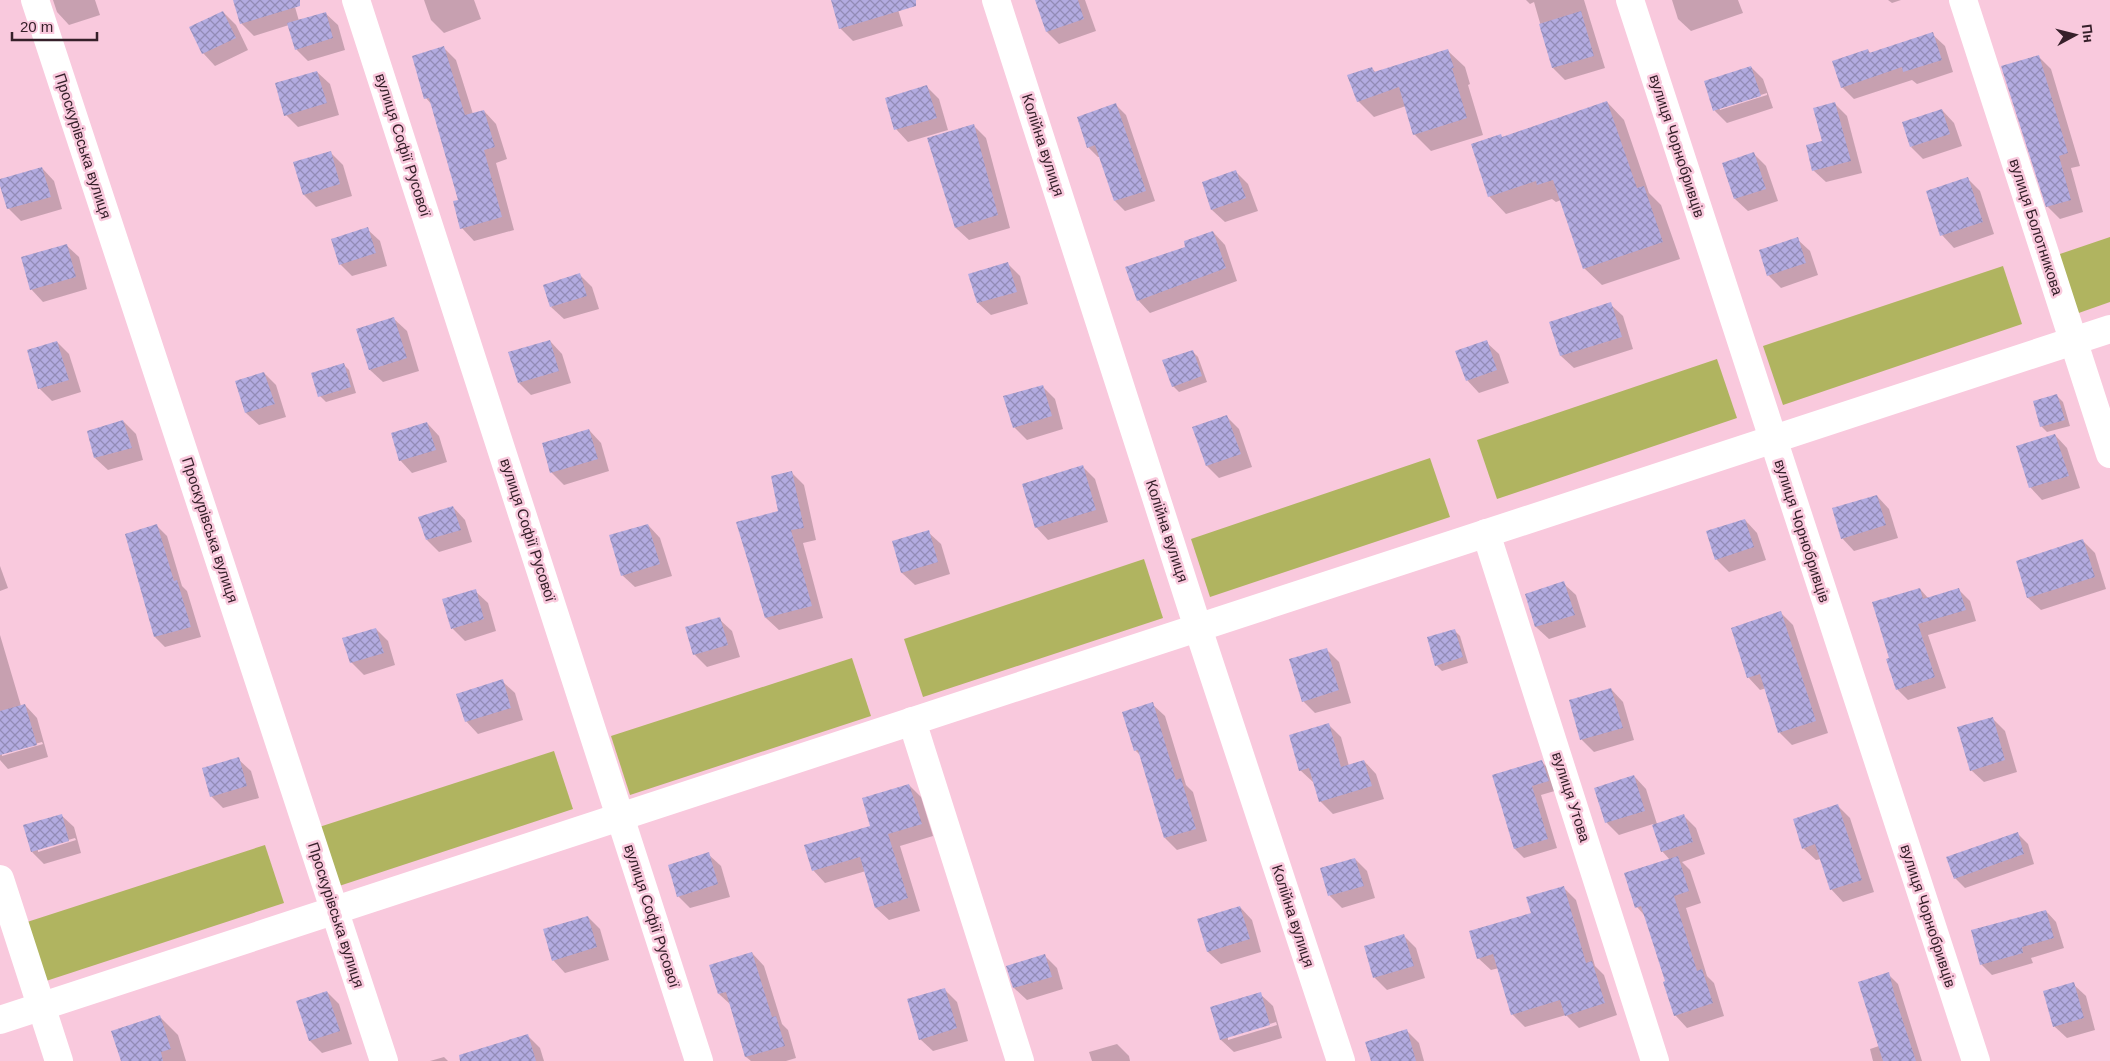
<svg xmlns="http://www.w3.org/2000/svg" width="2110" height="1061" viewBox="0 0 2110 1061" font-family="Arial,sans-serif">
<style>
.green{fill:#b0b460}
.shadow{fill:#0003;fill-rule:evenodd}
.building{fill:url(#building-cross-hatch)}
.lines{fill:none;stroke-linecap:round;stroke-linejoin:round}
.minor{stroke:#fff;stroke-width:28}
.labels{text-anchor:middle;stroke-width:5;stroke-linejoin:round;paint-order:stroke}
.street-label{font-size:15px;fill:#36202a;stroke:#f9c9dd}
</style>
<defs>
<pattern id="building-cross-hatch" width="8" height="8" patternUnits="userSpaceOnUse" patternTransform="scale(1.25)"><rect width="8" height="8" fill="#b3abe0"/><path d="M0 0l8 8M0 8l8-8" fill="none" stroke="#928bb6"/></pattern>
</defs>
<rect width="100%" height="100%" fill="#f9c9dd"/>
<g class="green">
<polygon points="2110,237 2110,302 2073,315 2054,256"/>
<polygon points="2003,266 2022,324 1783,405 1763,346"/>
<polygon points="1717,359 1737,418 1497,499 1477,440"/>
<polygon points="1430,458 1450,517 1210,597 1191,539"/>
<polygon points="1144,559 1163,618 923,697 904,639"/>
<polygon points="852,658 871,716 630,795 611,736"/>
<polygon points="554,751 573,809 333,888 313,829"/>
<polygon points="265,845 284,903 43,982 24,923"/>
</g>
<g class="shadow">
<polygon points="53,0 95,0 100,15 69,25 57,12"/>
<polygon points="234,0 293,0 299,21 325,13 338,25 345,50 308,61 296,49 289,25 254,36 241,23"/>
<polygon points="424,0 474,0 481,19 444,33 431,20"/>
<polygon points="832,0 895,0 903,26 853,41 840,28"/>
<polygon points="1039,0 1085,0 1096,31 1059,44 1047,32 1038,5"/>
<polygon points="1526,0 1584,0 1605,68 1565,80 1553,68 1534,2 1530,4"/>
<polygon points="1672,0 1738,0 1743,13 1691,31 1678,19"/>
<polygon points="1888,0 1901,0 1892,3"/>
<polygon points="223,12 236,25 248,50 215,66 203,53"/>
<polygon points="1932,34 1945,46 1953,72 1917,84 1912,80 1854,99 1842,87 1868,50 1871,54"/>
<polygon points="444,48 456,60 473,114 484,111 496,124 507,159 496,163 514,230 474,241 462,228 460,201 432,105 426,98"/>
<polygon points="1448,51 1465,67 1470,84 1468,85 1483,135 1431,151 1414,134 1406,106 1374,117 1358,101 1372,68 1376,73"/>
<polygon points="2038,56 2051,69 2080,166 2071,168 2083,212 2060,219 2047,206"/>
<path d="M1751 67 1763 79 1773 108 1727 123 1715 111 1705 82ZM1767 93V95L1720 110V108Z"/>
<polygon points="317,72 330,84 339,115 298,127 286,115"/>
<polygon points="927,87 939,99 948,130 908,142 896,129"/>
<polygon points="1607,102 1624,120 1649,193 1661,205 1680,259 1602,285 1584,268 1561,200 1556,202 1552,199 1506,214 1489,196 1500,135 1503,138"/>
<polygon points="1835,104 1847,116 1862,173 1826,182 1813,170"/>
<polygon points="1116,105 1126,115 1155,201 1125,211 1115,201 1100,157 1098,157 1088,147"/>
<polygon points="1942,110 1954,123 1962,146 1923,159 1911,147"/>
<polygon points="973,125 986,138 1010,228 969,240 956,228 928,138"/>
<polygon points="330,152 343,165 352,196 316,207 304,195"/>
<polygon points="1754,154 1766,166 1778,201 1748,211 1735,199 1724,164"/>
<polygon points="42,168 54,181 62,209 21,221 8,208 0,181"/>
<polygon points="1236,172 1248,184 1258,211 1225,222 1212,210 1203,183"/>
<polygon points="1967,178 1980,191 1994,234 1954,248 1942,235"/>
<polygon points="367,229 380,241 387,266 352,276 340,264"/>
<polygon points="1213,232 1225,245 1237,281 1150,313 1138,300 1187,247"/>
<polygon points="1797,239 1810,251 1818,275 1781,288 1768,275"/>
<polygon points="66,245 79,257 87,289 43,302 31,289"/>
<polygon points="1008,264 1020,276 1028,304 991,315 978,303"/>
<polygon points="580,275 592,287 599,309 564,319 551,307"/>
<polygon points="1610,304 1623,316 1633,349 1574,368 1561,356 1551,323"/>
<polygon points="394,319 407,331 419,371 383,382 370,370"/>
<polygon points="550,341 562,354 571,383 531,395 519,383"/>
<polygon points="57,342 69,354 81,392 52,401 39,388"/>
<polygon points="1486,342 1499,354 1509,383 1479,393 1467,380"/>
<polygon points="1192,351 1198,357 1207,382 1179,392 1173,386"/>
<polygon points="343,364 349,370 356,393 326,402 320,396"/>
<polygon points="264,373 276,385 286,417 259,425 246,413 237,381"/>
<polygon points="1042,386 1055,399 1063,429 1027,440 1014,427"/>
<polygon points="2057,396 2063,402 2070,426 2047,432 2041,426"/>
<polygon points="1227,417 1239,429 1252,467 1219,478 1207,466 1194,428"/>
<polygon points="123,421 136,434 143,460 108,470 95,458 88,431"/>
<polygon points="427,423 439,436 447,462 412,473 400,460"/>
<polygon points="589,430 601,443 609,471 564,485 552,473 543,444"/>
<polygon points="2055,435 2067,448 2080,488 2042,500 2030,487"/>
<polygon points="1083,467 1095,479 1108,522 1048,540 1036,527"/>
<polygon points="792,473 804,485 816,540 803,543 823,618 779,630 766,618 779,511"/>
<polygon points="1877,496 1889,509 1898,538 1854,551 1842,538"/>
<polygon points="453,507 465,520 472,542 439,552 427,540 420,517"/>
<polygon points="1745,520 1757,533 1766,560 1729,572 1716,559"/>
<polygon points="648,525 660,538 672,576 635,587 622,575"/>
<polygon points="157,526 167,536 182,586 187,591 201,637 165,647 155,637"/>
<polygon points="928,532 941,544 950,574 915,585 902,573 894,542"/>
<polygon points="2083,541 2095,553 2106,589 2041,610 2028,598 2017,562"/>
<polygon points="0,566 8,588 0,591"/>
<polygon points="1563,583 1576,595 1586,627 1549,639 1536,627"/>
<polygon points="1920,589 1929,599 1959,590 1970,601 1976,621 1928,635 1946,688 1908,700 1897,689 1890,659"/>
<polygon points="475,591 488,603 496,631 465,641 453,629 444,600"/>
<polygon points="1781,613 1793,625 1828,733 1792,745 1779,732 1766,688 1760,690 1748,677"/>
<polygon points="719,619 732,631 740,657 707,667 695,655 687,628"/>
<polygon points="376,629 388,641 395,665 364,675 351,662"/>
<polygon points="1454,630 1460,636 1468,663 1442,671 1436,665"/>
<path d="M0 635 21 706 25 705 37 718 48 757 8 769 0 760ZM42 742 43 744 2 756V753Z"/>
<polygon points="1326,649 1339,662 1351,703 1315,713 1303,701"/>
<polygon points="502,681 515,693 523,720 478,734 466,721"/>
<polygon points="1611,689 1623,702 1634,740 1594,752 1582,740 1570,701"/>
<polygon points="1152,704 1165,716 1186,785 1193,792 1207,841 1177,850 1165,838 1141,756 1135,750"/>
<polygon points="1992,718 2005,731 2017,772 1984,782 1971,770"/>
<polygon points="1329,725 1341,737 1349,766 1364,761 1376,774 1384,799 1333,814 1320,801 1315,782 1313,782 1300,770"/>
<polygon points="238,759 251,771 259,798 223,808 211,796"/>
<polygon points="1542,762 1551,771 1558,790 1541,795 1557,848 1524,858 1515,849 1493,776"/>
<polygon points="1634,776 1646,789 1657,824 1684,816 1696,828 1705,854 1682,862 1690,870 1701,903 1686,908 1707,976 1714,983 1724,1016 1687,1028 1675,1015 1667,982 1645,916 1637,907 1670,860 1662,851 1653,824 1619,835 1607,823 1596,788"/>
<polygon points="909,785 921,797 933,836 900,846 920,911 889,920 876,908 866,871 825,883 813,870 872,827"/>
<polygon points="1838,806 1850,818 1874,892 1843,902 1831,889 1821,859 1816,860 1803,848"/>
<path d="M61 815 74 827 81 853 44 864 32 852ZM75 838 76 840 38 852V849Z"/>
<polygon points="2018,834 2028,844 2034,864 1965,888 1955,878"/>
<polygon points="708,854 721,866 730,897 690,908 678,896"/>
<polygon points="1355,859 1367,871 1375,898 1342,908 1330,896 1322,869"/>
<polygon points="1563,887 1576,900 1595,966 1604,975 1617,1015 1579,1028 1566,1015 1525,1027 1512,1014 1499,968 1491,970 1478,958"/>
<polygon points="1240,907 1252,920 1261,952 1221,964 1208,952 1198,920"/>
<polygon points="2046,911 2056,922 2064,948 2031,958 2033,963 1992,975 1981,964"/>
<polygon points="588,917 600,929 609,960 565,973 553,960"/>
<polygon points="1404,936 1416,948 1425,978 1387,990 1374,977"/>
<polygon points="752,953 764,966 782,1024 788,1030 796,1058 786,1061 751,1061 746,1057 732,1006 719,994 711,966"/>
<polygon points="1044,955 1057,968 1063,989 1027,1000 1014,988 1008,966"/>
<polygon points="1888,974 1898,984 1922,1061 1873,1061 1870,1049 1879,1046"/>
<polygon points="2073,984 2086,996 2095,1030 2067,1038 2054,1026"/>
<polygon points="945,990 957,1002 968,1041 933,1051 920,1039"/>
<polygon points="327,992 339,1004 352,1044 322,1053 310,1041"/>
<path d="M1260 994 1273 1006 1282 1038 1234 1052 1221 1040 1212 1008ZM1276 1022 1277 1025 1228 1040V1037Z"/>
<polygon points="160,1017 178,1035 186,1061 122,1061"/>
<polygon points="1407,1031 1419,1043 1424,1061 1372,1061"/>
<polygon points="528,1036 540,1048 544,1061 497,1061"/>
<polygon points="1117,1044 1129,1056 1130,1061 1092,1061 1089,1052"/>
<polygon points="444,1057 448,1061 430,1061"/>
</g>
<g class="building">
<polygon points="233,0 300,0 300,6 240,24"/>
<polygon points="831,0 916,0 916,6 839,29"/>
<polygon points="1035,0 1078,0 1084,19 1046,32"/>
<polygon points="223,11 236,38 202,54 189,27"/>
<polygon points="1581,11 1594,56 1552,68 1539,24"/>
<polygon points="326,12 333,38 295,50 287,23"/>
<polygon points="1933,32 1942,60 1903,72 1902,67 1841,88 1832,61 1868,49 1869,53"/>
<polygon points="444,46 465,115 484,110 495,147 484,150 502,217 460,229 453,201 458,200 429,98 424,99 412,56"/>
<polygon points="1448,49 1454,68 1452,68 1467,118 1413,135 1399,87 1357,102 1347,75 1372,67 1374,72"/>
<polygon points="2039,55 2068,153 2059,156 2071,200 2046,207 2001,66"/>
<polygon points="1751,66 1761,96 1713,111 1704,81"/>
<polygon points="317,71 327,103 284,116 275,83"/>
<polygon points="927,85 937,118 894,130 885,98"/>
<polygon points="1607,101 1637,188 1644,186 1663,242 1583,269 1553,180 1537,185 1536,181 1488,197 1471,144 1501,134 1502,137"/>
<polygon points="1835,102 1851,161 1812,171 1806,145 1822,141 1813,108"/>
<polygon points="1116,103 1146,191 1114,201 1095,145 1087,148 1077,117"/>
<polygon points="1942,109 1950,134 1910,147 1902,122"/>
<polygon points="974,124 998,215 955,228 927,138"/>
<polygon points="331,151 340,184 303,195 293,162"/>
<polygon points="1754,152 1766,189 1734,199 1722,163"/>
<polygon points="42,167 51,197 7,209 0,186 0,179"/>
<polygon points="1236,170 1246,198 1211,210 1202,182"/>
<polygon points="1968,177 1983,222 1940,236 1926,191"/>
<polygon points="368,227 376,253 339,265 331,239"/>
<polygon points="1213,231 1226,268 1137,301 1125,267 1185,247 1184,241"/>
<polygon points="1798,237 1806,263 1767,276 1759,250"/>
<polygon points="67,244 76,277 30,290 21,257"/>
<polygon points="1008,262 1017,292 977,303 968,274"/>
<polygon points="580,273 587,296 550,307 543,285"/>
<polygon points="1611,302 1622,337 1560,356 1549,322"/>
<polygon points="394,317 407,358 369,370 356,329"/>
<polygon points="550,340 559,371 518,383 508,352"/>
<polygon points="1487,340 1497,370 1466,381 1455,351"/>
<polygon points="57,341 69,380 38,389 27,350"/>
<polygon points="1193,350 1202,376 1172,387 1162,360"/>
<polygon points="344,363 351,387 318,397 311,373"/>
<polygon points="264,372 275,404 245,413 235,381"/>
<polygon points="1043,385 1052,416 1013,428 1003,396"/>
<polygon points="2057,394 2065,420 2040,427 2033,401"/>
<polygon points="1227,415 1241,454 1206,466 1192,427"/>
<polygon points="123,420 132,448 94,458 87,431"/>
<polygon points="427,422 436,450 399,461 391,433"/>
<polygon points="589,429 598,459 550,473 542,443"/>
<polygon points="2055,434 2069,476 2029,488 2016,446"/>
<polygon points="1083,465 1096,510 1035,528 1022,484"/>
<polygon points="792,471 804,528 791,530 812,606 765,618 736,522 778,511 771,476"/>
<polygon points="1877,495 1886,525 1841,539 1832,508"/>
<polygon points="453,506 461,530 426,540 418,517"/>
<polygon points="1745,519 1754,547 1715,560 1706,531"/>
<polygon points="157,524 174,581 177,580 191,627 154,637 125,534"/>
<polygon points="648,524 660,564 621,576 609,535"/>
<polygon points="929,530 938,562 901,573 892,541"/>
<polygon points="2083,539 2095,577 2027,598 2016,561"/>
<polygon points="1564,581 1575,615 1535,627 1525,594"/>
<polygon points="1920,588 1923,599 1959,588 1966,610 1918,624 1935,677 1896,690 1886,659 1889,658 1872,602"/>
<polygon points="476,589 484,619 451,629 442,599"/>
<polygon points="1781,611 1816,721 1778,733 1760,674 1747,678 1731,628"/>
<polygon points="720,617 728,645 693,655 685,627"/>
<polygon points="376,628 384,653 350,663 342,638"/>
<polygon points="1455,629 1463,657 1435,666 1427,637"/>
<polygon points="1327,648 1339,690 1302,702 1289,659"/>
<polygon points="503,679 511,708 465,722 456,694"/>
<polygon points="1611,688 1623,728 1580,740 1569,700"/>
<polygon points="1153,702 1176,780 1181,778 1196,829 1164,838 1138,750 1134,751 1122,712"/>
<polygon points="25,704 37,745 0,755 0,711"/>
<polygon points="1993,717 2005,760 1970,771 1957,727"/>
<polygon points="1329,723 1341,767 1364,760 1372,786 1319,802 1309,768 1299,771 1289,735"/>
<polygon points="239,757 247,786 210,797 202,768"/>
<polygon points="1542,760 1549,781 1532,786 1548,839 1514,849 1492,775"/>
<polygon points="1634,775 1645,811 1605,823 1594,788"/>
<polygon points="909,784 922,824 888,834 908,898 875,908 860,857 812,871 804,845 870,826 862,798"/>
<polygon points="1838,804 1862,880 1830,890 1815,844 1802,849 1793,819"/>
<polygon points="62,814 69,841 31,852 23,825"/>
<polygon points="1684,814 1693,842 1661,852 1652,825"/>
<polygon points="2018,832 2024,854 1954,879 1946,857"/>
<polygon points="709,852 718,884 677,897 668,865"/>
<polygon points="1678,856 1689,891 1674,896 1697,971 1702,969 1713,1003 1674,1016 1663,982 1665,981 1641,906 1635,908 1624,873"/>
<polygon points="1355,858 1364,886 1328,896 1320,868"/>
<polygon points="1564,886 1586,963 1592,961 1605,1003 1565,1016 1560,1000 1511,1015 1493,954 1477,959 1469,931 1531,913 1526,897"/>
<polygon points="1240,906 1250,939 1207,952 1197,919"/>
<polygon points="2046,910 2054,938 2022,947 2023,953 1980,965 1971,930"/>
<polygon points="588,916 597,947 552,961 543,929"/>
<polygon points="1404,934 1414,966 1373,978 1364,946"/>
<polygon points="752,952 772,1017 776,1016 785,1046 745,1057 726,992 718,994 709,965"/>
<polygon points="1045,954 1052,977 1013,988 1006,966"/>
<polygon points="1889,972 1895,997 1916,1061 1883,1061 1858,982"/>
<polygon points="2074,982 2084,1018 2053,1027 2043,991"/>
<polygon points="945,988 957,1028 919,1040 907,999"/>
<polygon points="327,991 340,1031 309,1041 296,1001"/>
<polygon points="1261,992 1270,1025 1220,1040 1210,1007"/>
<polygon points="160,1015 171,1049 161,1052 163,1061 121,1061 111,1031"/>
<polygon points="1407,1029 1416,1061 1371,1061 1365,1042"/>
<polygon points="528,1034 536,1061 460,1061 459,1055"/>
</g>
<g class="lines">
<g class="minor">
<polyline points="35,0 384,1061"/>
<polyline points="356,0 699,1061"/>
<polyline points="996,0 1198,628 1341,1061"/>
<polyline points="1630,0 1976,1061"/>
<polyline points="1963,0 2110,454"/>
<polyline points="1486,533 1655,1061"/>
<polyline points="912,721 1020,1061"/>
<polyline points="0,879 59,1061"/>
<polyline points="0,1020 2110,329"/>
</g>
</g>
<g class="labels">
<g class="street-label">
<text transform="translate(403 145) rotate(72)" y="5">вулиця Софії Русової</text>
<text transform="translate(1043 145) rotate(72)" y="5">Колійна вулиця</text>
<text transform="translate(83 146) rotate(72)" y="5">Проскурівська вулиця</text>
<text transform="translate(1677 146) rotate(72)" y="5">вулиця Чорнобривців</text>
<text transform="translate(2036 227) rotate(72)" y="5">вулиця Болотникова</text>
<text transform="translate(210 530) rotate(72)" y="5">Проскурівська вулиця</text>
<text transform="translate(528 530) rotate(72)" y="5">вулиця Софії Русової</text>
<text transform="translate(1167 531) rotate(72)" y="5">Колійна вулиця</text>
<text transform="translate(1802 531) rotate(72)" y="5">вулиця Чорнобривців</text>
<text transform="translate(1571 797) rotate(72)" y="5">вулиця Утова</text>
<text transform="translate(336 915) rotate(72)" y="5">Проскурівська вулиця</text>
<text transform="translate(652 916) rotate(72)" y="5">вулиця Софії Русової</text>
<text transform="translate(1293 916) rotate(72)" y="5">Колійна вулиця</text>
<text transform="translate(1928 916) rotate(72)" y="5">вулиця Чорнобривців</text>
</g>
</g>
<g transform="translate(2075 35) rotate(83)" stroke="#f9c9dd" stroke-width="4" paint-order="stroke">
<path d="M0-4L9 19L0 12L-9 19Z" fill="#36202a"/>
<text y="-8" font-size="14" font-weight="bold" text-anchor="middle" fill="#36202a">Пн</text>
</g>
<path d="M12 32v8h85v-8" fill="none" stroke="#36202a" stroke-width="2.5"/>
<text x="20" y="32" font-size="15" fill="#36202a" stroke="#f9c9dd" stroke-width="4" paint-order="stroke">20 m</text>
</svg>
